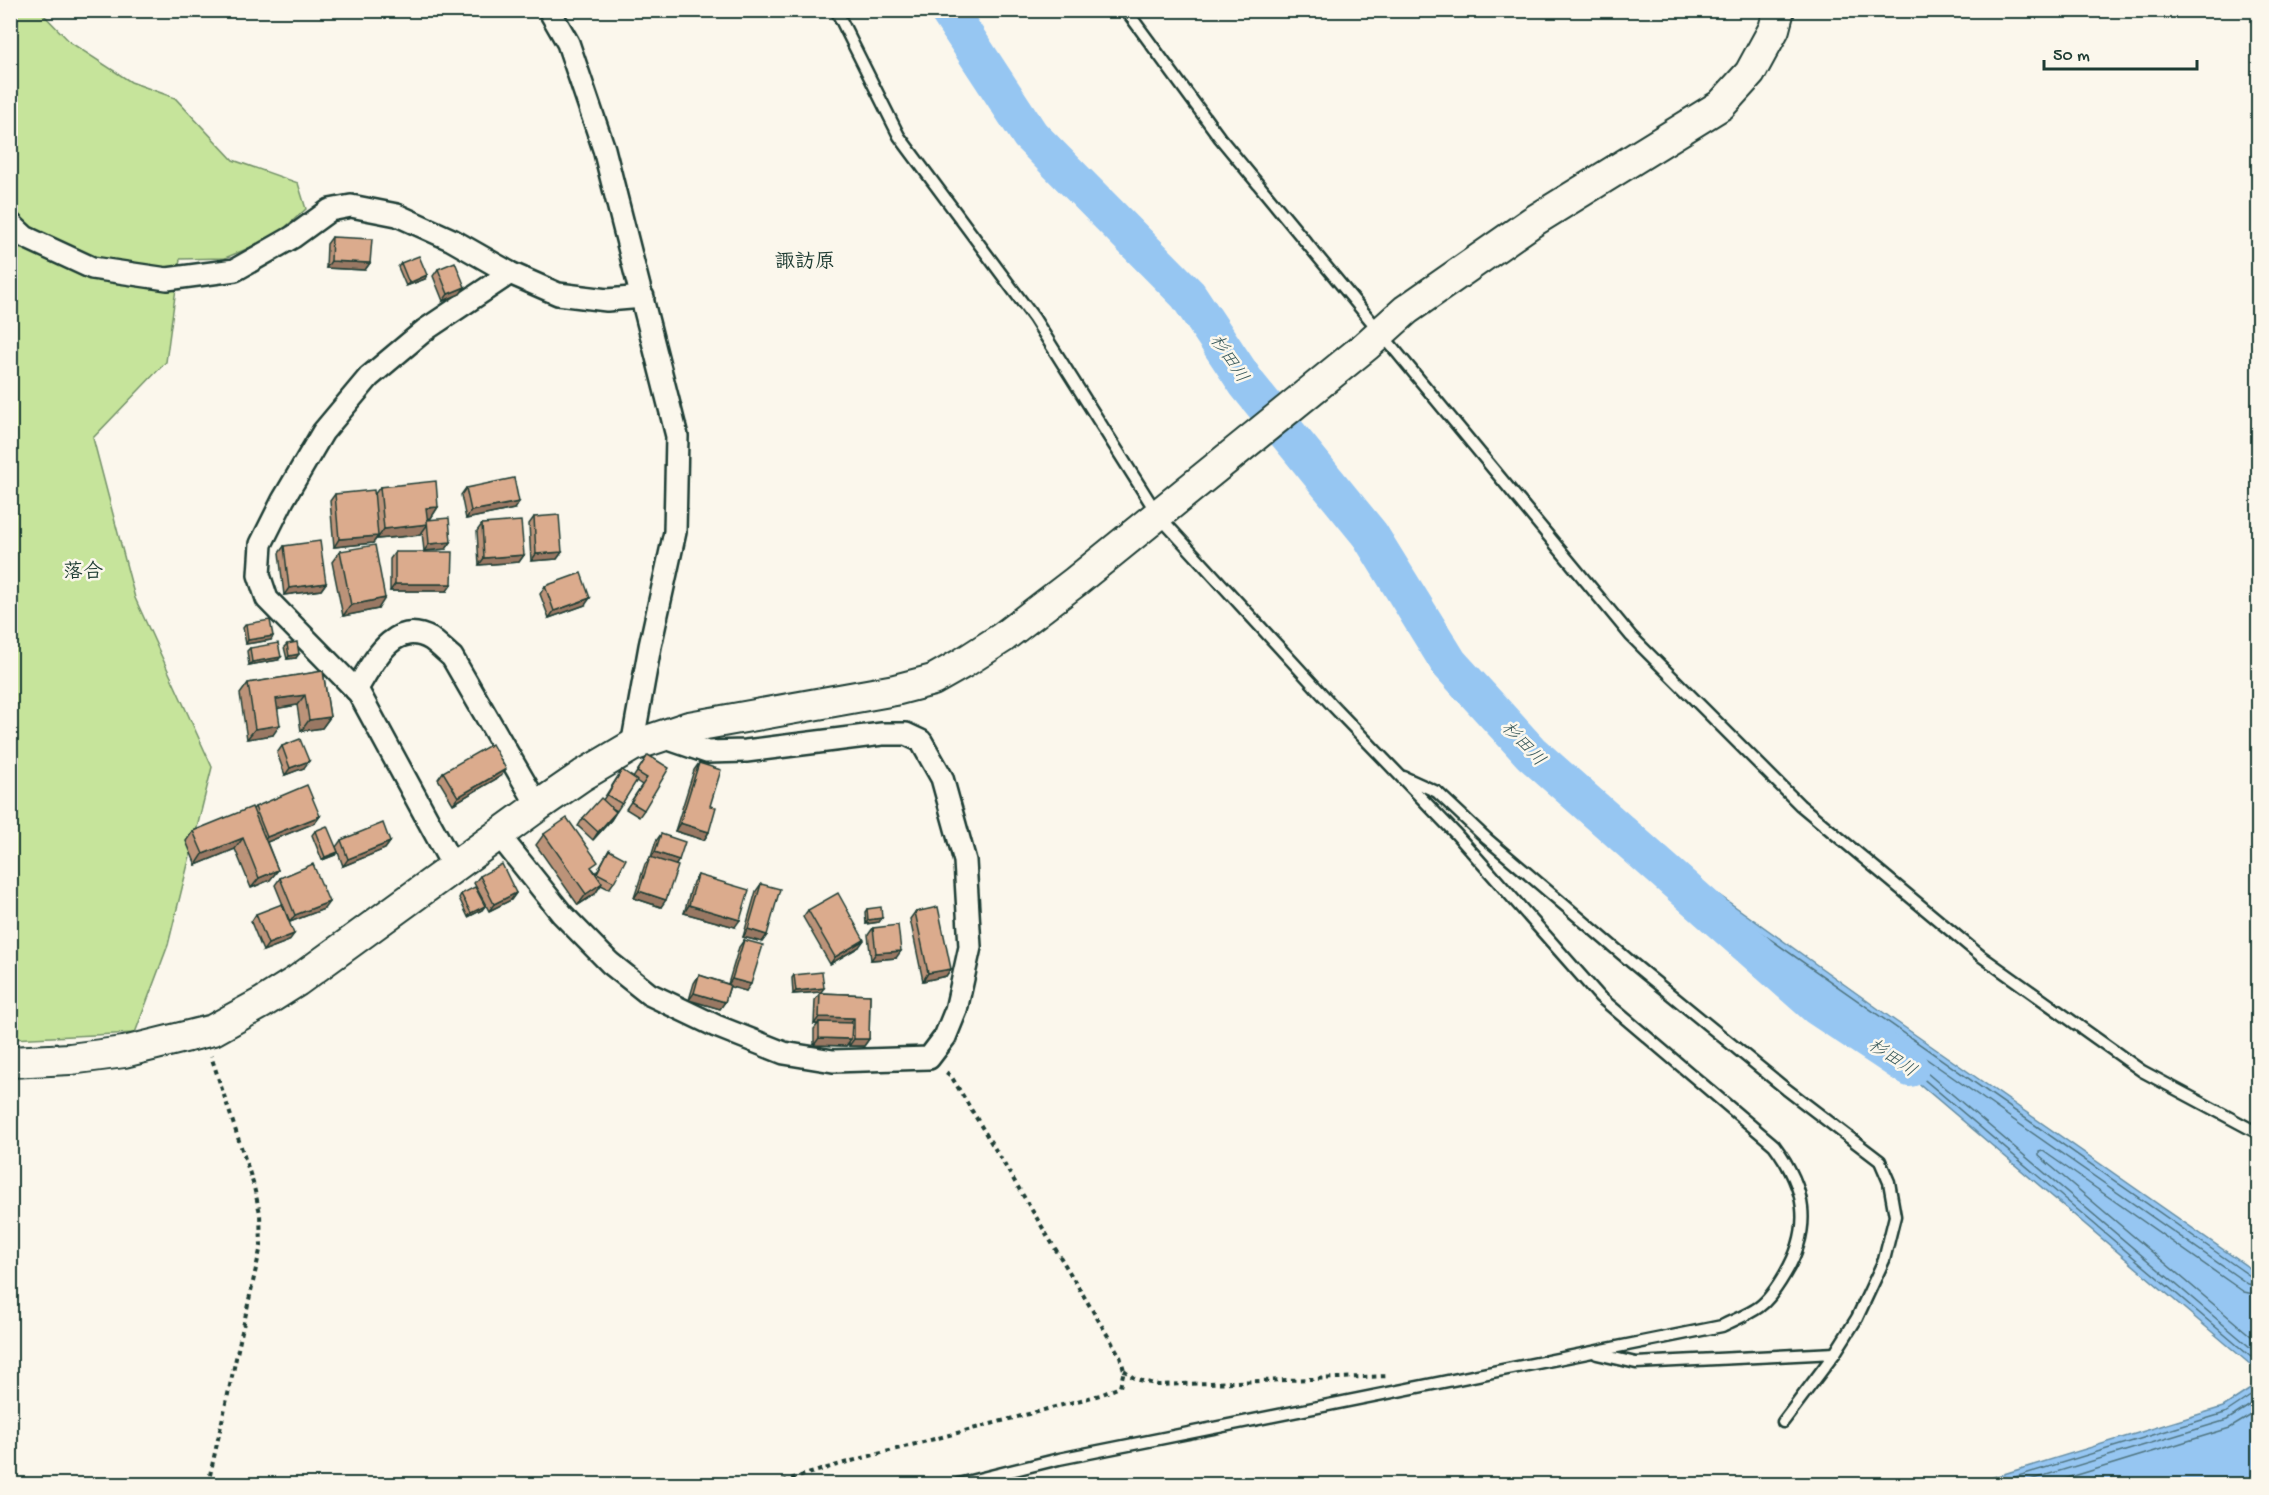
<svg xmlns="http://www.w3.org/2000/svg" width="2269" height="1495" viewBox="0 0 2269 1495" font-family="'Gochi Hand','Klee One',sans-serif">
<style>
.green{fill:#c6e49b;stroke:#729068;stroke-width:1.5}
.water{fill:#96c6f2;stroke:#668fa6;stroke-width:1.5}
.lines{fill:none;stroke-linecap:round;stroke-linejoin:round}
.shore{stroke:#4f7480;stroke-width:1.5}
.river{stroke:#96c6f2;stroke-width:38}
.lane-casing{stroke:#1f3d34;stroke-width:15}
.street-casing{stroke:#1f3d34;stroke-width:26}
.secondary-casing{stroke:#1f3d34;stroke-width:34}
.path{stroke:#1f3d34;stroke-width:4;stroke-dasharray:4.5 4.5;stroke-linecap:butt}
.lane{stroke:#fbf7ec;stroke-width:10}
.street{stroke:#fbf7ec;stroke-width:21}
.secondary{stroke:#fbf7ec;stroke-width:30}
.wall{fill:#bc9379;stroke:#1f3d34;stroke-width:1.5}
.shaded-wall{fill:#997863;stroke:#1f3d34;stroke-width:1.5}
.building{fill:#dbab8d;stroke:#1f3d34;stroke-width:1.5}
.labels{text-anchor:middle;stroke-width:5;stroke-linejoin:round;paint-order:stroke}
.water-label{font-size:18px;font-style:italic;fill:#37585a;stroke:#fbf7ec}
.quarter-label{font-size:20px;font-weight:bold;fill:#1f3d34;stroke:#fbf7ec}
</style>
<rect width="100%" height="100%" fill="#fbf7ec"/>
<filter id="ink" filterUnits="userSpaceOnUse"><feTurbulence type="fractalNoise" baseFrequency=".0167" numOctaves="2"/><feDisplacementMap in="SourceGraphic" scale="12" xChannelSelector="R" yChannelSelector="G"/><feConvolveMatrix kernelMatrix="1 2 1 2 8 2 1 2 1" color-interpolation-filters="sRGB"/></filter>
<g filter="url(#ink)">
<polygon class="green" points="10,11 40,11 71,43 131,82 175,98 233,160 298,183 306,209 273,238 225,258 180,259 166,362 93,438 135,598 212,767 168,945 135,1033 11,1039"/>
<g class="water">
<polygon points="1579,795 1894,1020 2258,1274 2258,1371"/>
<polygon points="2258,1384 2258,1484 1971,1484 2223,1407"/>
</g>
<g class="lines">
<g class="shore">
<polyline points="2258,1279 2253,1278 1750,925 1746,925 1747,929 2258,1363"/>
<polyline points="2258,1286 2248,1284 1891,1034 1887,1035 1887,1039 2258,1354"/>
<polyline points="2258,1295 2244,1292 2043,1151 2039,1152 2039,1156 2258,1342"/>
<polyline points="1992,1484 2225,1413 2258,1391"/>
<polyline points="2017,1484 2227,1420 2258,1400"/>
<polyline points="2048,1484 2230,1428 2258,1411"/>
</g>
<polyline class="river" points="948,10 1030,135 1188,295 1247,384 1370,535 1449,663 1531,753 1818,1007 1910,1068"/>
<g class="lane-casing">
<g id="lane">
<path d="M836 10 899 136 1034 318 1158 515 1332 705 1456 834 1600 997 1774 1145C1806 1188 1813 1227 1785 1274 1778 1286 1770 1299 1759 1307 1748 1315 1733 1320 1722 1326L1059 1459 958 1484"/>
<polyline points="1126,10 1220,138 1631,636 1800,805 1981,956 2142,1071 2258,1133"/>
<polyline points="1404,777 1437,792 1487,839 1631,962 1786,1089 1880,1161 1889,1182 1895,1216 1884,1260 1857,1318 1835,1353 1783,1422"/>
<polyline points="1597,1354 1636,1363 1835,1353"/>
</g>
</g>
<g class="street-casing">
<g id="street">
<polyline points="549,10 568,43 604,149 677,436 675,532 650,646 632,746"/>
<polyline points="10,223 25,237 92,268 167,279 235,270 293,237 330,210 351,206 397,215 452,240 510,273 558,294 607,300 643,297"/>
<path d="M356 690C373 663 393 618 431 639 438 644 446 652 452 657L538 806"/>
<polyline points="499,835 562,914 610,963 649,994 716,1026 784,1053 833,1061 929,1058 945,1037 956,1010 970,947 965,861 942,778 921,741 906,734 882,734 746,751 707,752 660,736"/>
<polyline points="454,868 359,693 267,599 259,575 261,544 283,500 323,432 369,377 425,330 510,273"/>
</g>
</g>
<g class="secondary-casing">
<polyline id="secondary" points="10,1062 70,1059 124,1052 213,1030 262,1003 297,981 538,806 583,775 632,746 689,727 895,690 933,680 963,663 1002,638 1075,582 1366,346 1406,310 1532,222 1721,105 1750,73 1774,29 1779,10"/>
</g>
<g class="path">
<polyline points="1124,1370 1135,1379 1158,1385 1389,1376"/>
<polyline points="208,1484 261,1246 260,1213 253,1183 211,1056"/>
<polyline points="774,1484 844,1463 1100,1395 1120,1387 1124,1370 1120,1356 951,1076 943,1070"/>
</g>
<use href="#lane" class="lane"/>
<use href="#street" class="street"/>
<use href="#secondary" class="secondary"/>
</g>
<g class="wall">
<polygon points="332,237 370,263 365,270 326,268 327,244"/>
<polygon points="401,263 425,279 406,286 398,267"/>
<polygon points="438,269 465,287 460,294 443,301 433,276"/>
<polygon points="380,487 438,507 431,518 427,518 427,520 451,542 446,549 424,551 422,532 420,535 377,539 377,538 373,543 334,547 330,501 335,494 374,495"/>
<polygon points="466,488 514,509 466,519 461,495"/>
<polygon points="534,517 562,552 557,559 531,561 529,524"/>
<polygon points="482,524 524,555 519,562 479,565 477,531"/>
<polygon points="284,546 326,583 321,590 284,595 279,553"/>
<polygon points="340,551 378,609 343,616 332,562"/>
<polygon points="395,552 447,591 390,591 390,559"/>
<polygon points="545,586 585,605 549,618 540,594"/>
<polygon points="246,624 273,636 271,640 246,644 243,628"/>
<polygon points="287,644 296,658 287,659 284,647"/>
<polygon points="250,648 278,660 249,665 247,651"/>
<polygon points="323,671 330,717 322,728 301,731 297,705 278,708 273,735 247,739 240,694 248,683"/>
<polygon points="282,746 304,768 285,775 277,753"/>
<polygon points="648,755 644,810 639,817 626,809 642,785 636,781 617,811 610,807 616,812 611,820 593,840 578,826 583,818 603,800 622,770 633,778"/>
<polygon points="699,763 710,806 709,832 704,840 675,831 694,770"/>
<polygon points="443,772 501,776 453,804 438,779"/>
<polygon points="255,807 320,816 315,823 267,842 278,870 270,880 251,888 235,849 196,865 186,841 193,831 253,809"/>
<polygon points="315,831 335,855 322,860 312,835"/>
<polygon points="544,834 593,869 596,873 609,850 614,882 609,889 601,885 595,894 578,905 536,845"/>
<polygon points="661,834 679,860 675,865 661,907 634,898 645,864 651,857 656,841"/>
<polygon points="341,840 390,842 385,849 343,866 336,847"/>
<polygon points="698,875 735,927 684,913 693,882"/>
<polygon points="480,876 516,893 511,900 489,911 474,883"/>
<polygon points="280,878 324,909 290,922 275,885"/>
<polygon points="761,884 767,935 762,942 743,937 756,891"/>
<polygon points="461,894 485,906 482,910 468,917 459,898"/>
<polygon points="867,909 882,918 879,922 866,924 865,912"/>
<polygon points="808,910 859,947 830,964 803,917"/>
<polygon points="915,912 951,969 946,976 923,981 910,919"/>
<polygon points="256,914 289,941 263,951 251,922"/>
<polygon points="873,928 896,958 871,960 868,935"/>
<polygon points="744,940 746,991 730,986 725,1002 720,1009 689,1000 694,983 699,975 728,984 739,947"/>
<polygon points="794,975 821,992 793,994 792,978"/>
<polygon points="820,993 870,995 869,1039 864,1046 849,1046 849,1043 846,1046 814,1045 814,1029 818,1024 814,1024 815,1000"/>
</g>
<g class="shaded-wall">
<polygon points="331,261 370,263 365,270 326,268"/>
<polygon points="427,275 425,279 406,286 409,283"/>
<polygon points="465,287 460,294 443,301 448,294"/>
<polygon points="519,502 514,509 466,519 471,511"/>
<polygon points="438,507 431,518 419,519 426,508"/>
<polygon points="428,524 420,535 377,539 384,529"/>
<polygon points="378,536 373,543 334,547 339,539"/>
<polygon points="451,542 446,549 424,551 429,544"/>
<polygon points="562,552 557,559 531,561 536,554"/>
<polygon points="524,555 519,562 479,565 484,558"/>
<polygon points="326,583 321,590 284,595 289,588"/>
<polygon points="395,584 452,584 447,591 390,591"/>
<polygon points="385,598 378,609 343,616 351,605"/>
<polygon points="590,598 585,605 549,618 554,611"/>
<polygon points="273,636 271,640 246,644 248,640"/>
<polygon points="299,654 296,658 287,659 289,656"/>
<polygon points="281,657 278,660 249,665 252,662"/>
<polygon points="305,695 297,705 269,710 276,699"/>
<polygon points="330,717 322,728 301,731 309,720"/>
<polygon points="280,725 273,735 247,739 255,729"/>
<polygon points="309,761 304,768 285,775 290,768"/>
<polygon points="506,769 501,776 453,804 458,797"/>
<polygon points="616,812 611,820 593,840 598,832"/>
<polygon points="320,816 315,823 262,844 267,837"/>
<polygon points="680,823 709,832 704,840 675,831"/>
<polygon points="243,838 235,849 196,865 203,854"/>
<polygon points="390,842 385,849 343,866 348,859"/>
<polygon points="338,852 335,855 322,860 325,857"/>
<polygon points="655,852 679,860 674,868 650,859"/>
<polygon points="278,870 270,880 251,888 259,878"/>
<polygon points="602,883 595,894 578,905 586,894"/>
<polygon points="639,891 666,900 661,907 634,898"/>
<polygon points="516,893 511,900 489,911 494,904"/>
<polygon points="329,902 324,909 290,922 295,915"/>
<polygon points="689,905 740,920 735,927 684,913"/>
<polygon points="485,906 482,910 468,917 471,913"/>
<polygon points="882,918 879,922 866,924 868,920"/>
<polygon points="748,929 767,935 762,942 743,937"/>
<polygon points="294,934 289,941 263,951 268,944"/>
<polygon points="864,940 859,947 830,964 835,957"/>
<polygon points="901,951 896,958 871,960 876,953"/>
<polygon points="951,969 946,976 923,981 928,973"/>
<polygon points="732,979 751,984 746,991 727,986"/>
<polygon points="824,988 821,992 793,994 796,991"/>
<polygon points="694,993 725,1002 720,1009 689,1000"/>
<polygon points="819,1017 854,1018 849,1026 819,1022 818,1024 814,1024"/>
<polygon points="819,1038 851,1039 846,1046 814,1045"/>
<polygon points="854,1039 869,1039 864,1046 849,1046"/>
</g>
<g class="building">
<polygon points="332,237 372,239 370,263 331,261"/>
<polygon points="419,256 427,275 409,283 401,263"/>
<polygon points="455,262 465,287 448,294 438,269"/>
<polygon points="514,478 519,502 471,511 466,488"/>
<polygon points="436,481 438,507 426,508 428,524 384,529 380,487"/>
<polygon points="374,490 378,536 339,539 335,494"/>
<polygon points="559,515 562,552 536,554 534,517"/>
<polygon points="449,518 451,542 429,544 427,520"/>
<polygon points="521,521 524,555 484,558 482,524"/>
<polygon points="320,541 326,583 289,588 284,546"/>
<polygon points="375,545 385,598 351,605 340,551"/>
<polygon points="395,552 453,552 452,584 395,584"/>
<polygon points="581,573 590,598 554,611 545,586"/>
<polygon points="270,620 273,636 248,640 246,624"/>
<polygon points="297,642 299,654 289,656 287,644"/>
<polygon points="278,643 281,657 252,662 250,648"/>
<polygon points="323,671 330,717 309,720 305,695 276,699 280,725 255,729 248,683"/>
<polygon points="300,739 309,761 290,768 282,746"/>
<polygon points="492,744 506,769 458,797 443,772"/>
<polygon points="648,755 669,768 644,810 631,802 647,778 637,772"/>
<polygon points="699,763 721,770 710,806 716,807 709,832 680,823"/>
<polygon points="622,770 637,780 622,804 607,795"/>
<polygon points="307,785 320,816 267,837 255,807"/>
<polygon points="601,798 616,812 598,832 583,818"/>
<polygon points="252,807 278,870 259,878 243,838 203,854 193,831"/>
<polygon points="567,818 598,862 591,867 602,883 586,894 544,834"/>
<polygon points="383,823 390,842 348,859 341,840"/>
<polygon points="327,826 338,852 325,857 315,831"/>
<polygon points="661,834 685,842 679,860 655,852"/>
<polygon points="609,850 626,859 614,882 597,873"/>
<polygon points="650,857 678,866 666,900 639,891"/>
<polygon points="313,864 329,902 295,915 280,878"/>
<polygon points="502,864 516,893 494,904 480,876"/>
<polygon points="698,875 749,890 740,920 689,905"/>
<polygon points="761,884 780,889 767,935 748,929"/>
<polygon points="475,887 485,906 471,913 461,894"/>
<polygon points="838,893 864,940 835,957 808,910"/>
<polygon points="282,904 294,934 268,944 256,914"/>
<polygon points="881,907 882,918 868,920 867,909"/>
<polygon points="938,907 951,969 928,973 915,912"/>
<polygon points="898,925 901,951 876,953 873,928"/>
<polygon points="744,940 763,945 751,984 732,979"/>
<polygon points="822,972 824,988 796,991 794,975"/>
<polygon points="699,975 730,985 725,1002 694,993"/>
<polygon points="820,993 870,995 869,1039 854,1039 854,1018 819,1017"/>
<polygon points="819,1022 852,1023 851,1039 819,1038"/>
</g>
</g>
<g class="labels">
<g class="water-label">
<text transform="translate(1230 358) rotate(56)" y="6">杉田川</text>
<text transform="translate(1524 743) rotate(46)" y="6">杉田川</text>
<text transform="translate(1893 1057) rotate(34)" y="6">杉田川</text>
</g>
<g class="quarter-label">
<text x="805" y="267">諏訪原</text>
<text x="83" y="577">落合</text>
</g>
</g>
<rect width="2269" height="1495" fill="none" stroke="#fbf7ec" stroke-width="36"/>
<rect x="18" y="18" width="2233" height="1459" fill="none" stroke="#1f3d34" stroke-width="2" filter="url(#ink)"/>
<path d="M2044 60v9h153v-9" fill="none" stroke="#1f3d34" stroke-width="3"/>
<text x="2053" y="60" font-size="18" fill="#1f3d34" stroke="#fbf7ec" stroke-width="4.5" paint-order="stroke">50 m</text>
</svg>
